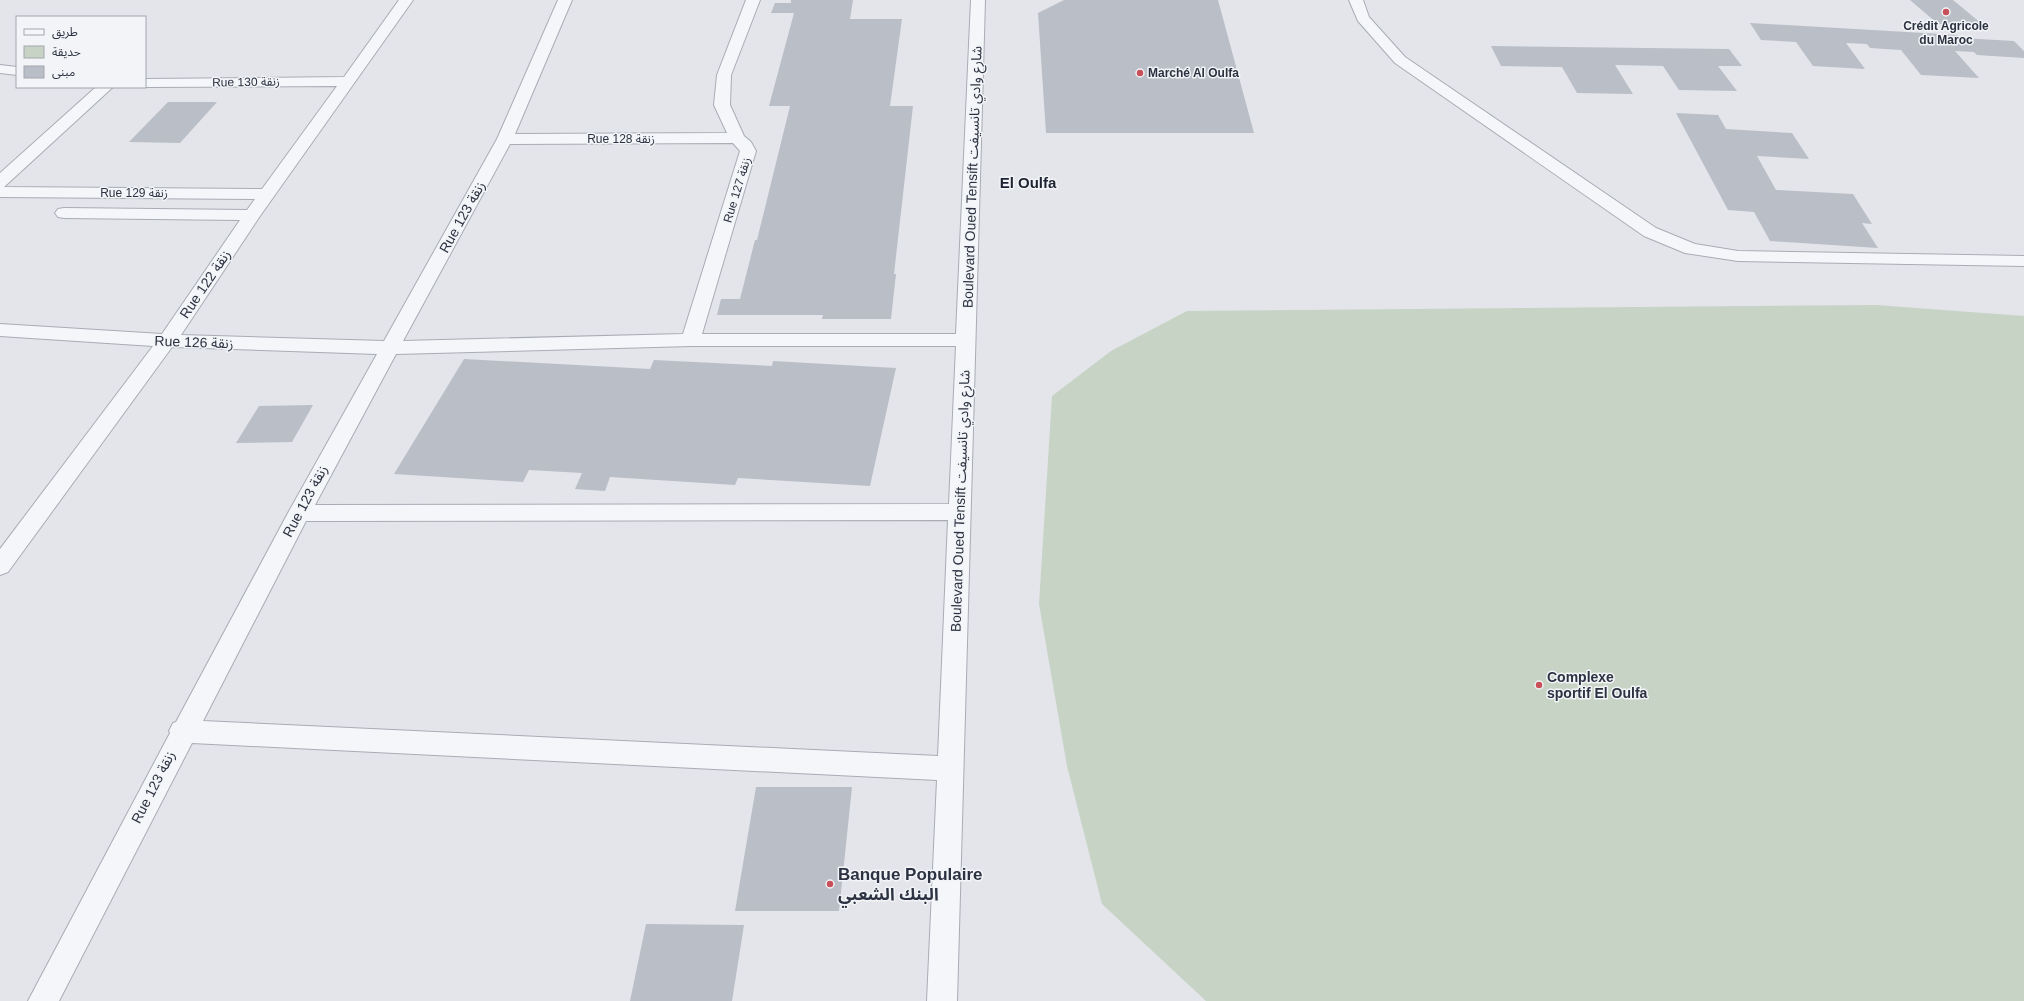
<svg xmlns="http://www.w3.org/2000/svg" width="2024" height="1001" viewBox="0 0 2024 1001" font-family="Helvetica,'Noto Sans Arabic',sans-serif">
<style>
.green{fill:#c7d3c4}
.building{fill:#babec7}
.lines{fill:none;stroke-linecap:round;stroke-linejoin:round}
.minor-casing{stroke:#a8acb4;stroke-width:2}
.minor{fill:#f5f6f9;fill-rule:evenodd}
.poi-dot{fill:#c7505a;stroke:#f2f4f7;stroke-width:1.5}
.labels{text-anchor:middle;stroke-width:3;stroke-linejoin:round;paint-order:stroke}
.far-poi-label{font-size:12px;font-weight:bold;fill:#2c3241;stroke:#f2f4f7}
.far-street-label{font-size:12px;fill:#2c3241;stroke:#f2f4f7}
.street-label{font-size:14px;fill:#2c3241;stroke:#f2f4f7}
.poi-label{font-size:14px;font-weight:bold;fill:#2c3241;stroke:#f2f4f7;text-anchor:start}
.far-district-label{font-size:15px;font-weight:bold;fill:#1e2332;stroke:#f2f4f7}
.near-poi-label{font-size:17px;font-weight:bold;fill:#2c3241;stroke:#f2f4f7;text-anchor:start}
</style>
<rect width="100%" height="100%" fill="#e3e5ea"/>
<polygon class="green" points="1876,305 2024,316 2024,1001 1206,1001 1102,904 1067,766 1039,604 1052,396 1111,351 1187,311"/>
<g class="building">
<polygon points="791,0 853,0 850,19 902,19 890,106 913,106 894,274 896,274 891,319 822,319 823,315 717,315 721,299 740,299 755,240 757,240 790,106 769,106 794,13 771,13 775,3 791,3"/>
<polygon points="1064,0 1218,0 1254,133 1046,133 1038,13"/>
<polygon points="1910,0 1953,0 1982,24 1938,24"/>
<polygon points="1750,23 1958,35 1961,38 2014,41 2024,51 2024,58 1977,55 1974,52 1955,51 1979,78 1921,75 1901,50 1870,48 1867,44 1846,43 1865,69 1813,66 1796,42 1761,40"/>
<polygon points="1491,46 1729,49 1742,66 1718,66 1737,91 1679,90 1663,66 1615,65 1633,94 1577,93 1562,67 1501,66"/>
<polygon points="168,102 217,102 180,143 129,142"/>
<polygon points="1676,113 1718,115 1726,129 1792,133 1809,159 1757,156 1776,190 1853,194 1872,224 1862,223 1878,248 1770,241 1754,212 1728,210"/>
<polygon points="464,359 650,369 654,360 772,366 773,361 896,368 870,486 738,478 735,485 610,477 605,491 575,489 582,473 529,470 523,482 394,474"/>
<polygon points="313,405 292,442 236,443 259,406"/>
<polygon points="756,787 852,787 839,911 735,911"/>
<polygon points="646,924 744,925 732,1001 630,1001"/>
</g>
<g class="lines">
<g class="minor-casing">
<g id="minor">
<path d="M399 0H413L260 216 181 335 384 341 497 139 558 0H572L515 134 727 133 714 105 717 75 746 0H760L731 75 730 105 744 136 751 142 756 151 702 334H956L971 0H985L957 1001H927L937 780 192 743 59 1001H28L170 733 169 731 173 723 176 722 288 513 377 354 172 347 8 572 0 575V549L153 346 0 336V324L162 334 240 220 64 218 58 217 55 213 58 209 64 208 247 210 255 199 0 197V173L96 87H113L4 187 262 189 337 86 145 87H143H145V79L344 77ZM733 143 740 151 683 334 403 341 510 144ZM691 346H956L949 504 315 505 396 354ZM948 520 938 756 203 721 306 521Z"/>
<polygon points="1349,0 1363,0 1369,17 1405,57 1656,228 1695,244 1738,251 2024,256 2024,266 1738,261 1685,253 1644,236 1395,63 1358,21"/>
<polygon points="0,65 17,67 17,75 0,73"/>
</g>
</g>
<use href="#minor" class="minor"/>
</g>
<g class="poi-dot">
<circle cx="1946" cy="12" r="4"/>
<circle cx="1140" cy="73" r="4"/>
<circle cx="1539" cy="685" r="4"/>
<circle cx="830" cy="884" r="4"/>
</g>
<g class="labels">
<g class="far-poi-label">
<text x="1946" y="30">Crédit Agricole<tspan x="1946" dy="14">du Maroc</tspan></text>
<text x="1148" y="77" text-anchor="start">Marché Al Oulfa</text>
</g>
<g class="far-street-label">
<text transform="translate(246 82) rotate(-1)" y="4">Rue 130 زنقة</text>
<text x="621" y="143">Rue 128 زنقة</text>
<text transform="translate(737 190) rotate(-73)" y="4">Rue 127 زنقة</text>
<text x="134" y="197">Rue 129 زنقة</text>
</g>
<g class="street-label">
<text transform="translate(972 177) rotate(-88)" y="5">Boulevard Oued Tensift شارع وادي تانسيفت</text>
<text transform="translate(462 217) rotate(-61)" y="5">Rue 123 زنقة</text>
<text transform="translate(205 284) rotate(-56)" y="5">Rue 122 زنقة</text>
<text transform="translate(194 342) rotate(2)" y="5">Rue 126 زنقة</text>
<text transform="translate(305 501) rotate(-62)" y="5">Rue 123 زنقة</text>
<text transform="translate(960 501) rotate(-88)" y="5">Boulevard Oued Tensift شارع وادي تانسيفت</text>
<text transform="translate(153 787) rotate(-63)" y="5">Rue 123 زنقة</text>
</g>
<g class="poi-label">
<text x="1547" y="682">Complexe<tspan x="1547" dy="16">sportif El Oulfa</tspan></text>
</g>
<g class="far-district-label">
<text x="1028" y="188">El Oulfa</text>
</g>
<g class="near-poi-label">
<text x="838" y="880">Banque Populaire<tspan x="838" dy="20">البنك الشعبي</tspan></text>
</g>
</g>
<rect x="16" y="16" width="130" height="72" fill="#f2f4f7" stroke="#a3a6ae"/>
<rect x="24" y="29" width="20" height="6" fill="#f5f6f9" stroke="#a3a6ae"/>
<text x="52" y="36" font-size="12" fill="#2c3241">طريق</text>
<rect x="24" y="46" width="20" height="12" fill="#c7d3c4" stroke="#a3a6ae"/>
<text x="52" y="56" font-size="12" fill="#2c3241">حديقة</text>
<rect x="24" y="66" width="20" height="12" fill="#babec7" stroke="#a3a6ae"/>
<text x="52" y="76" font-size="12" fill="#2c3241">مبنى</text>
</svg>
